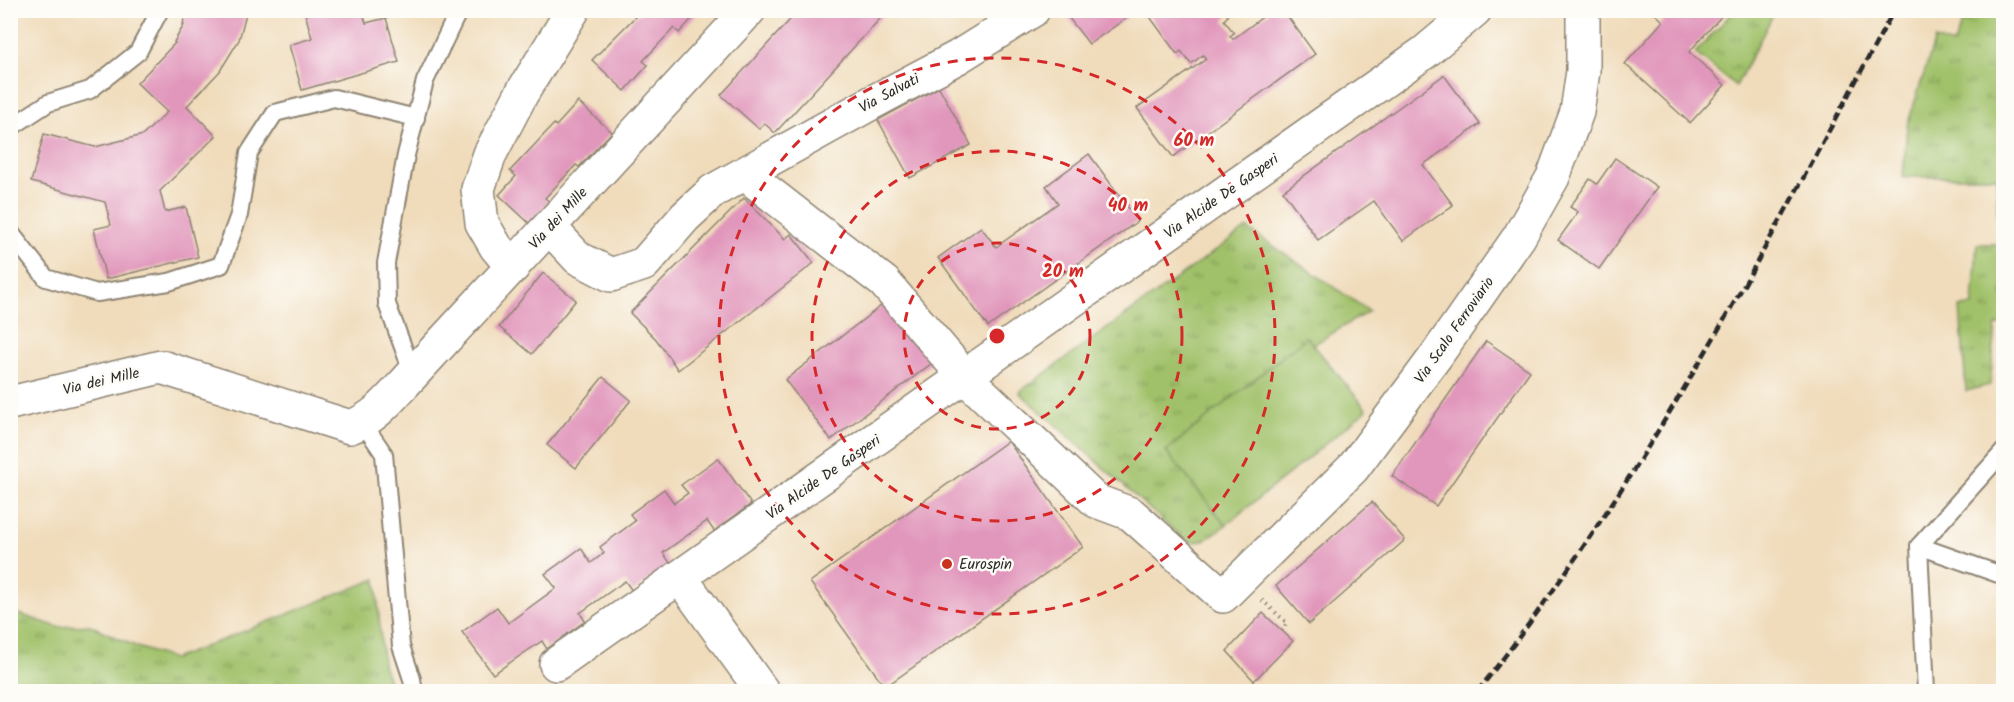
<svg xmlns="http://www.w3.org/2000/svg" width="2014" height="702" viewBox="0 0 2014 702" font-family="Kalam,sans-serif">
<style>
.grass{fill:url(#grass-tufts);stroke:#66764a;stroke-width:1.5}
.pitch{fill:#a0c169;stroke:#66764a;stroke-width:1.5}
.building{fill:#e196bb}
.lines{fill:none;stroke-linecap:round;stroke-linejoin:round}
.lane-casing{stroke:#8e8473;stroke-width:20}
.street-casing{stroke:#8e8473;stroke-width:36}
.path{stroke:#8e8473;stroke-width:4;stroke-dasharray:1.5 4.5;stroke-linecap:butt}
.lane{stroke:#fff;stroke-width:16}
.street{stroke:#fff;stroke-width:33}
.rail{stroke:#2b2b2b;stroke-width:4.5;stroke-dasharray:9 4.5;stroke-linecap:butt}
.ring{fill:none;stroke:#d62828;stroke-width:3;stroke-dasharray:10 8}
.poi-dot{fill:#c8321e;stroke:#fdfcf7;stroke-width:2}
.labels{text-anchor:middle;stroke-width:5;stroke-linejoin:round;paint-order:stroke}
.street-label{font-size:15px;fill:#2b2b2b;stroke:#fdfcf7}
.poi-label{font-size:15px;fill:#2b2b2b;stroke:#fdfcf7;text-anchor:start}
.centre{fill:#d62828;stroke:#fdfcf7;stroke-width:3}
.ring-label{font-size:18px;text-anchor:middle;font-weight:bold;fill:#d62828;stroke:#fdfcf7;stroke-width:5;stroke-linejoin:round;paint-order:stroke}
</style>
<defs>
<pattern id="grass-tufts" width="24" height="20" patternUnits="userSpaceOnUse" patternTransform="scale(1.5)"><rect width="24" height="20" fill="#a0c169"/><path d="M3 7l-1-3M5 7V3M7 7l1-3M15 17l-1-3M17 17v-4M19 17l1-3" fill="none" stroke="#839d57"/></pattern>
</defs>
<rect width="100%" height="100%" fill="#fdfcf7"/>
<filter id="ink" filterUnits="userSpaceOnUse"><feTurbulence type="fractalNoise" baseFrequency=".0167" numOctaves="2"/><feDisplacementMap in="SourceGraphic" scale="12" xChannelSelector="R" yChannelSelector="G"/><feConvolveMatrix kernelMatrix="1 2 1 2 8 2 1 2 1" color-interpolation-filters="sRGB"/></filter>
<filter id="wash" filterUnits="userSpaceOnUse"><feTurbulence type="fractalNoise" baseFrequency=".008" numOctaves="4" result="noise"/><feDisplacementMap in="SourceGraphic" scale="24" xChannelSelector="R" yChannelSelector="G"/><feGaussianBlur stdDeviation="1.35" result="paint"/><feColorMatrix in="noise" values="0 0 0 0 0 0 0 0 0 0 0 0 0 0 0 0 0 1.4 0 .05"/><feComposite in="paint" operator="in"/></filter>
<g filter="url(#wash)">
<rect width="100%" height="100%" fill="#f0dcbb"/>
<g class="grass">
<polygon points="1731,11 1775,11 1736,86 1695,53 1732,13"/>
<polygon points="1967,11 2003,11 2004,325 1996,325 1990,385 1966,391 1960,307 1973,306 1977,244 1998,244 1997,177 1903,177 1907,126 1935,39 1953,45"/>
<path d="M1247 228 1369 311 1313 345 1307 337 1167 451 1226 525C1210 536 1201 548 1182 538L1019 392Z"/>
<polygon points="376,579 383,664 392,691 11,691 11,617 19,614 58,627 90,625 137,647 174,659"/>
</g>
<polygon class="pitch" points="1307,337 1367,410 1226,525 1166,451"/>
<g id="blocks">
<g class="building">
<polygon points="186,10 247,10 239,40 220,71 187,106 216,136 160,191 165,212 186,207 198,257 106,279 94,229 111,225 105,202 31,182 44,134 95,147 143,135 167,112 137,83 175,43 174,42 184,25 183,24"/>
<polygon points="304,10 362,10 366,23 386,18 399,62 302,90 289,45 312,38"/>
<polygon points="642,10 700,10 679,33 674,28 643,61 648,65 625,91 592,60"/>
<polygon points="799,10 888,10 775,133 764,123 759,129 721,95"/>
<polygon points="1077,10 1138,10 1089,44 1068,17"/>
<polygon points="1145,10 1224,10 1228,16 1224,20 1234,33 1230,36 1233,39 1272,10 1283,10 1315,54 1173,157 1137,108 1206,59 1203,55 1191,64 1181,51 1177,54"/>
<polygon points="1651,10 1727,10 1689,52 1725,85 1690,123 1625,64 1663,21"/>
<polygon points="1444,75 1480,124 1423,165 1453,205 1403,241 1374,201 1318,240 1283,191"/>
<polygon points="939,87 971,145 910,178 878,120"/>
<polygon points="578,102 612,132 579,167 576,165 545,198 549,201 529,223 499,195 516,176 510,171 554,124 556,126"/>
<polygon points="1089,154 1138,221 988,327 938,258 981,227 996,247 1058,203 1046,186"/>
<polygon points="1615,158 1657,187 1599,269 1558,240 1578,212 1570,207 1590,179 1597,184"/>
<polygon points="744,198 785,239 791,234 814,263 678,370 656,339 630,313"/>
<polygon points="543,273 576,300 532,354 499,327"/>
<polygon points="886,302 932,363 831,440 785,380"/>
<polygon points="1486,341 1530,371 1436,506 1392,476"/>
<polygon points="603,377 631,400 576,468 547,445"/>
<polygon points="1008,441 1083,547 885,687 810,582"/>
<polygon points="718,458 751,504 714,531 707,521 663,553 671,564 633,592 625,581 580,613 585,621 547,649 542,641 493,674 462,632 497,607 508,623 556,588 545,574 581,548 591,563 604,553 600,547 635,521 630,514 664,489 674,503 688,493 681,485"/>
<polygon points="1372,502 1405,540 1309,624 1276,586"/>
<polygon points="1263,613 1293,641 1254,681 1227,651"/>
</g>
</g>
</g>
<g filter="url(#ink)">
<use href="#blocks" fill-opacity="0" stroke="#8e8473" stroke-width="1.5"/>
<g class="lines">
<g class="lane-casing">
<g id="lane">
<polyline points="10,128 48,103 90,90 138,52 160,10"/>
<polyline points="10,232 46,278 97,293 169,282 221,265 239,215 249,153 275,113 334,98 416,118"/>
<polyline points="413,374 387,304 386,263 406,155 425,81 459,10"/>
<polyline points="363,423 384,454 401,646 412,679 414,692"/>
<polyline points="1919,546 2004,576"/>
<polyline points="1926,692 1919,546 2004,451"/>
</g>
</g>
<g class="street-casing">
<g id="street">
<polyline points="745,174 884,282 965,377 1096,501 1131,514 1223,596 1353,468 1436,356 1519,237 1553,177 1577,112 1583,71 1583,10"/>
<polyline points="550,228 578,258 611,275 644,264 685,217 713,191 873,102 958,57 1033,10"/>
<polyline points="513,267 496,247 482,223 478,189 490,154 522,93 573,10"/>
<path d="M10 403 161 367 350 427C377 418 394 394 413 374L749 10"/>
<polyline points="680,577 763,692"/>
<polyline points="556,664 1425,52 1475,10"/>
</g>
</g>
<polyline class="path" points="1262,600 1287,623 1280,633"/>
<use href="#lane" class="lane"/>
<use href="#street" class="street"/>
<path class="rail" d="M1477 692C1644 481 1767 246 1894 10"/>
</g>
</g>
<g class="ring">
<circle cx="997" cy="336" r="93"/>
<circle cx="997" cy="336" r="185"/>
<circle cx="997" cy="336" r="278"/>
</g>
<circle class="poi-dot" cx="947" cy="564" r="6"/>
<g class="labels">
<g class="street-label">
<text transform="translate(889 93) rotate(-28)" y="5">Via Salvati</text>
<text transform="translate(1221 196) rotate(-35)" y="5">Via Alcide De Gasperi</text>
<text transform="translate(558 218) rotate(-47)" y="5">Via dei Mille</text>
<text transform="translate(1454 330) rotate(-55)" y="5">Via Scalo Ferroviario</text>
<text transform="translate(101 381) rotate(-13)" y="5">Via dei Mille</text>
<text transform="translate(823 477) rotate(-35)" y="5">Via Alcide De Gasperi</text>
</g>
<g class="poi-label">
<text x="959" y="569">Eurospin</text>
</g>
</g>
<circle cx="997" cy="336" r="9" class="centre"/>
<g class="ring-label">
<text x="1194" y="146">60 m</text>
<text x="1128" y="211">40 m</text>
<text x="1063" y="277">20 m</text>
</g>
<rect width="2014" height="702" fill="none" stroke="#fdfcf7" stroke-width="36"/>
</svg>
